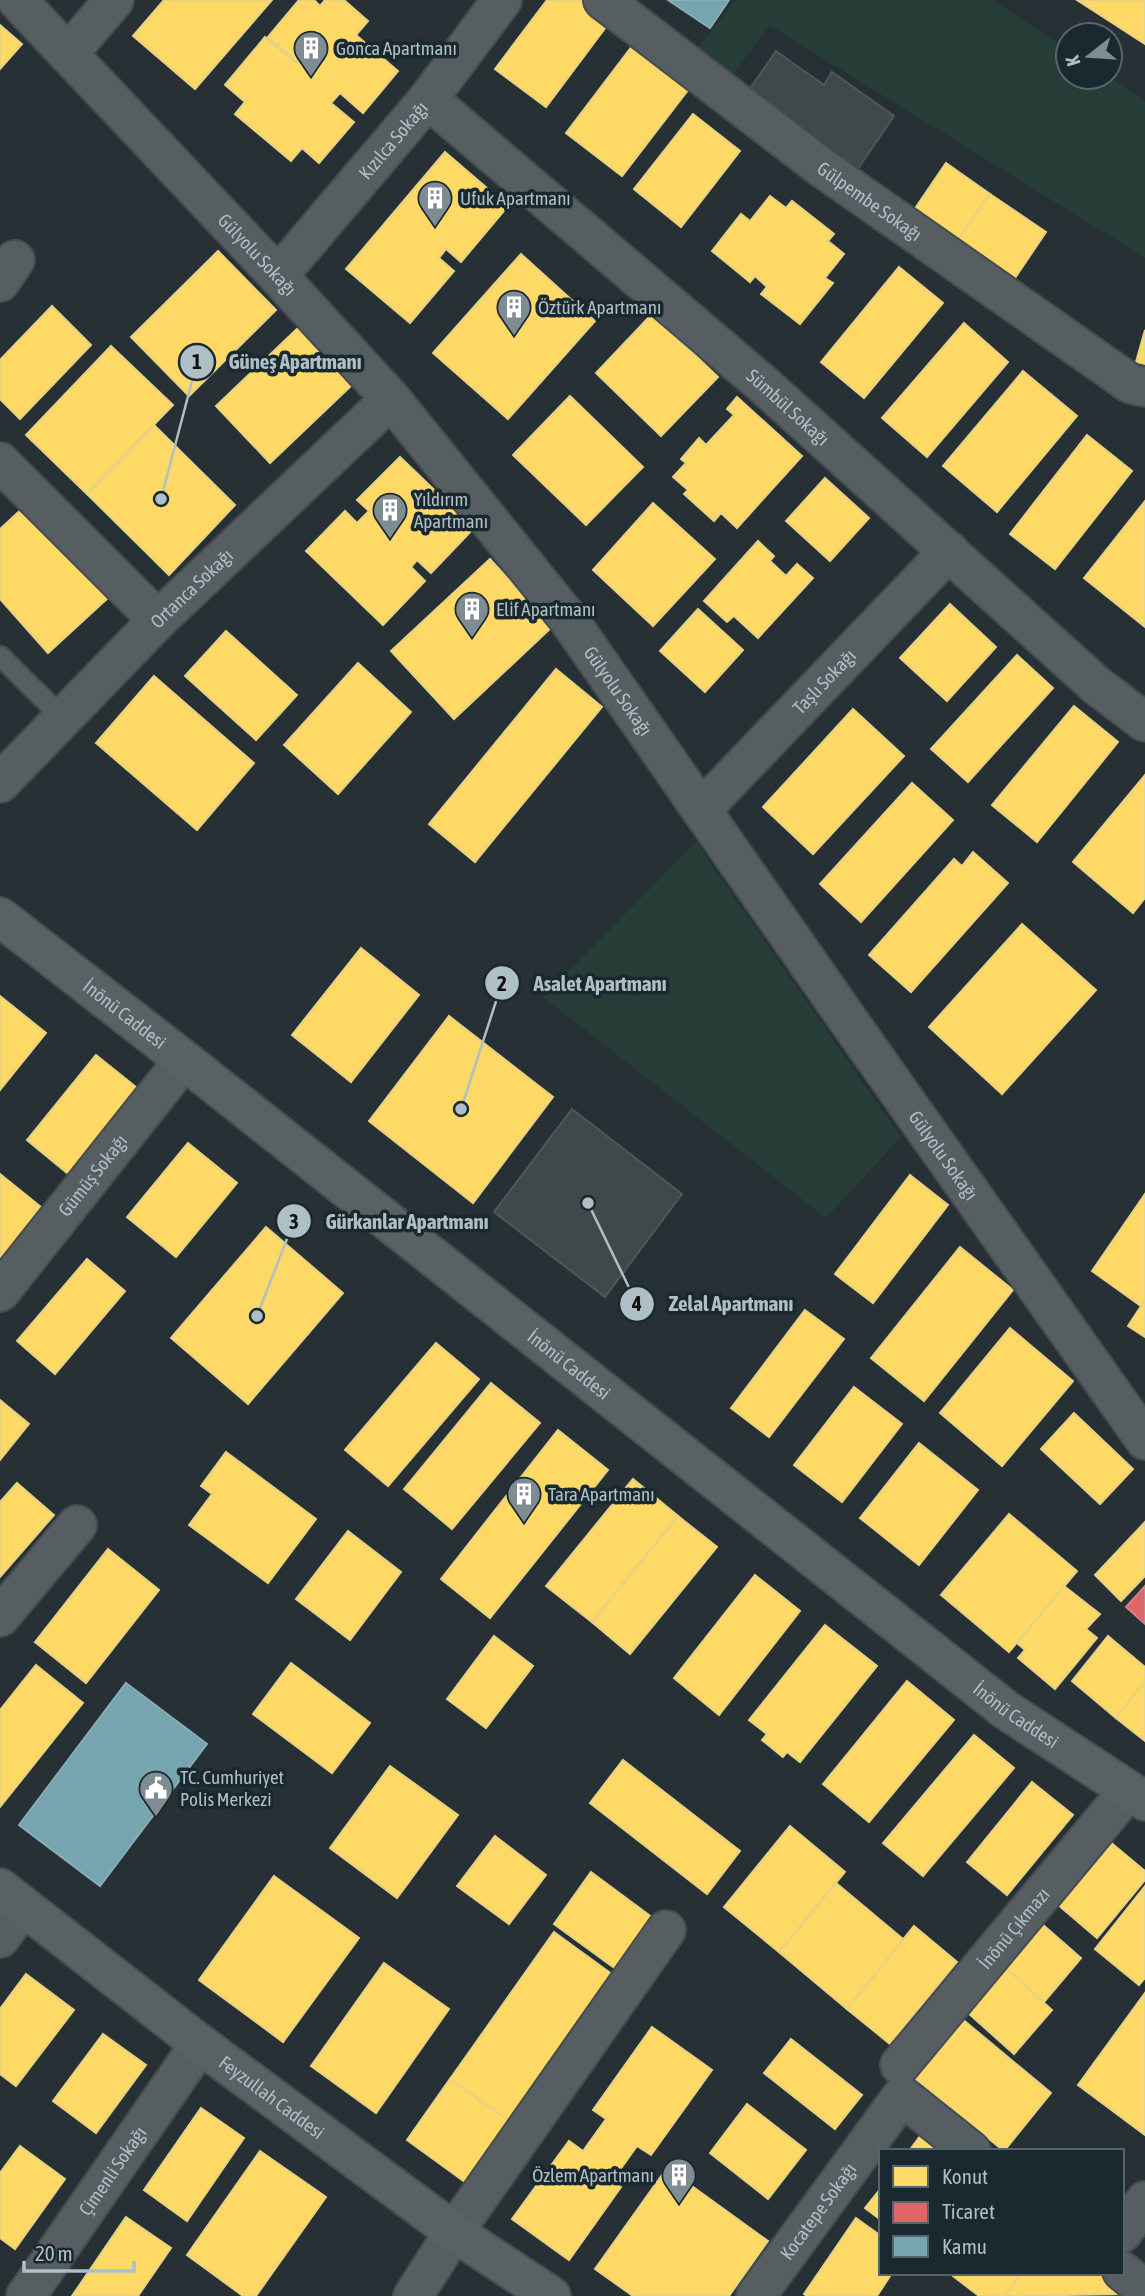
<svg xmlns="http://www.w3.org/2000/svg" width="1145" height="2296" viewBox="0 0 1145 2296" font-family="'Asap Condensed',sans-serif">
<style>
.green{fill:#263d38}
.homes{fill:#ffd966;stroke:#e7d183;stroke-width:2}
.shops{fill:#e06666;stroke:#d18183;stroke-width:2}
.public{fill:#76a5af;stroke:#87adb6;stroke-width:2}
.building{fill:#40484c;stroke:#4e585c;stroke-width:2}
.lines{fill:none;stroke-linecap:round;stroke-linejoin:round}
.lane-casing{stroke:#444c4f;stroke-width:23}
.street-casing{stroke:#444c4f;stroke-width:42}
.primary-casing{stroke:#444d51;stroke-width:42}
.lane{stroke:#565e62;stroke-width:19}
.street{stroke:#565e62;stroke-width:38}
.primary{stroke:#586164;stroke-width:38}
.labels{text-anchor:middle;stroke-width:7;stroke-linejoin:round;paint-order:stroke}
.poi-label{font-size:19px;fill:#afbfc6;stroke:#1a292f;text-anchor:start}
.street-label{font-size:19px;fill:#afbfc6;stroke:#1a292f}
.leader{fill:none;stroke:#afbfc6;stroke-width:2.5}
.callout-dot{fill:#afbfc6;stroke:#1a292f;stroke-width:2.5}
.mark-label{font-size:21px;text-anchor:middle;font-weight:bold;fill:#111}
.callout-label{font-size:21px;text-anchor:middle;font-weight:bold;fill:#afbfc6;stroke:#1a292f;stroke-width:7;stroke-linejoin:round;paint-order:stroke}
</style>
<rect width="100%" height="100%" fill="#273034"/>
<g class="green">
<polygon points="736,0 993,0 1068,50 1068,77 1109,77 1145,101 1145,258 769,25 733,75 694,52"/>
<polygon points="696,842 901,1137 826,1218 543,997"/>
</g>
<g class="homes">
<polygon points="164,0 272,0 195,89 133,36"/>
<polygon points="299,0 314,0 320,6 325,0 344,0 368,21 356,35 398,71 363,113 340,93 331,103 354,122 319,163 302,148 291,161 235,114 245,102 225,85 265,37 296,63 297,62 268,37"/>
<polygon points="547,0 595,0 615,15 546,107 495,69"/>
<polygon points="1077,0 1145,0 1145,44"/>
<polygon points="0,25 22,44 0,69"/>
<polygon points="636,41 692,85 622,176 566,133"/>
<polygon points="693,114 740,151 681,227 634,189"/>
<polygon points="445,152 508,206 461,262 446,249 439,258 454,271 410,323 346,269"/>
<polygon points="946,163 990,194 958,240 914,210"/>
<polygon points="990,194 1046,232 1015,278 958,240"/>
<polygon points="770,196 786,208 792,201 834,234 828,241 844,254 825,278 833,283 800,324 761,294 767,287 755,276 750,282 712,251 741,214 750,221"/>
<polygon points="218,251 276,310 189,396 131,337"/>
<polygon points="521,254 595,321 508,419 433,353"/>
<polygon points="899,267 943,303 864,398 821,362"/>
<polygon points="52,306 91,345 20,419 0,399 0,360"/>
<polygon points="652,314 718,377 661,436 596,373"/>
<polygon points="964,323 1008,362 927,457 882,418"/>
<polygon points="298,328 352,385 270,463 216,406"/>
<polygon points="1145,330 1145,364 1136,362"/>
<polygon points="111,346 173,405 87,494 26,435"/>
<polygon points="1023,371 1077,416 997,512 943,466"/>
<polygon points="570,396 643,467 586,525 513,455"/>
<polygon points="737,397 802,456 737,528 721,513 714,521 684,494 688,490 673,477 686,463 681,459 699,438 706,445 734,415 727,409"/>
<polygon points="154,425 235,505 169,575 87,494"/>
<polygon points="1087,435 1132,471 1055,569 1010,534"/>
<polygon points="400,457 474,528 431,573 417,560 411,567 425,581 383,625 306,551 345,511 357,523 369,511 357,500"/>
<polygon points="825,478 869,518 830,561 786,521"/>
<polygon points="1145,501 1145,627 1084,578"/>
<polygon points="653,503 715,559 653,626 593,570"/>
<polygon points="25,506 108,598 48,653 0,599 0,529"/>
<polygon points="758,541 774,556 770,561 786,576 797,564 813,578 758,638 734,616 727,622 704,601"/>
<polygon points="490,559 552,627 454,719 391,651"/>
<polygon points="950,604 996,647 947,701 900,658"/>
<polygon points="698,609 743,650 705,692 660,651"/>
<polygon points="226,631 297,695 256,740 185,676"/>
<polygon points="1017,655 1053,688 968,782 931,749"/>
<polygon points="358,663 411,712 338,794 284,745"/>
<polygon points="556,669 602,707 475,862 429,824"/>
<polygon points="154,676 254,763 197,830 96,743"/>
<polygon points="1074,706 1118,742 1037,842 992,805"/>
<polygon points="853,709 904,756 813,854 763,807"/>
<polygon points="1145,775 1145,898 1133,913 1073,862"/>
<polygon points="912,783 953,820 861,922 820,884"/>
<polygon points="973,852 1008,883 911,992 869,955 954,859 962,866"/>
<polygon points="1022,924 1096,990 1002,1094 929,1027"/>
<polygon points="361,948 419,995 351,1082 292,1035"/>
<polygon points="0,996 46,1033 0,1090"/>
<polygon points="449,1016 553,1097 473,1203 369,1121"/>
<polygon points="96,1055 142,1092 72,1177 27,1140"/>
<polygon points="188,1143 237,1183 176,1257 127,1217"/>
<polygon points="0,1174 42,1208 0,1259"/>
<polygon points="910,1175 948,1205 873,1303 835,1274"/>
<polygon points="1145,1194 1145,1300 1141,1306 1092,1271"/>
<polygon points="266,1227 343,1293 248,1404 171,1338"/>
<polygon points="960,1247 1013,1290 924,1401 871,1358"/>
<polygon points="87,1259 125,1291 55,1374 17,1341"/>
<polygon points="1145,1300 1145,1337 1128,1326"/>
<polygon points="805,1310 844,1339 769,1437 731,1408"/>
<polygon points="1010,1328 1073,1381 1002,1466 940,1413"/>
<polygon points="436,1343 479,1379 388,1486 345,1450"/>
<polygon points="491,1383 540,1423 452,1529 404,1489"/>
<polygon points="854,1387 902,1424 842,1502 794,1465"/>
<polygon points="0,1400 29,1424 0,1460"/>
<polygon points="1074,1413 1133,1469 1100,1504 1041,1449"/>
<polygon points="558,1430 608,1470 490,1618 441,1579"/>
<polygon points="919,1443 978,1490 919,1565 860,1518"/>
<polygon points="226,1452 316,1519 268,1583 189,1525 212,1494 201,1486"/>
<polygon points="633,1479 678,1516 592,1622 546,1586"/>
<polygon points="17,1483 54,1515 0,1577 0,1502"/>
<polygon points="1009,1514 1077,1571 1009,1652 941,1595"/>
<polygon points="678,1516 717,1547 630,1654 592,1622"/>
<polygon points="1145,1522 1145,1576 1121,1601 1095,1575"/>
<polygon points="348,1531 401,1572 350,1640 296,1599"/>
<polygon points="108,1549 159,1590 86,1683 35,1642"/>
<polygon points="755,1575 800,1611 719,1715 674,1678"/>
<polygon points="1064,1586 1100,1614 1086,1629 1097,1638 1055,1689 1018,1658 1025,1650 1017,1643"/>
<polygon points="825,1625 877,1666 800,1762 787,1752 783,1757 762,1740 767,1734 749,1720"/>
<polygon points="494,1636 533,1666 486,1728 447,1699"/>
<polygon points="1108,1636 1145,1667 1145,1681 1116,1718 1072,1681"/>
<polygon points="291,1663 370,1723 332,1773 253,1714"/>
<polygon points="36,1665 83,1703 0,1807 0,1710"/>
<polygon points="907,1681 954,1720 869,1822 823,1784"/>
<polygon points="1145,1681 1145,1741 1116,1718"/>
<polygon points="974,1735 1014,1768 923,1876 883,1843"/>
<polygon points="623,1760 740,1851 707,1894 590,1803"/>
<polygon points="390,1766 458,1815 397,1898 330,1848"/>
<polygon points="1032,1782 1073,1815 1007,1895 967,1862"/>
<polygon points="790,1826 845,1872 779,1952 724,1907"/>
<polygon points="495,1836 546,1875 509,1924 457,1886"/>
<polygon points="1103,1836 1145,1871 1145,1880 1097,1938 1051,1899"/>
<polygon points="591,1872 657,1921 620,1972 554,1924"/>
<polygon points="274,1876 359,1938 283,2042 199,1980"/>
<polygon points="836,1883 904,1940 847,2009 779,1952"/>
<polygon points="1145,1886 1145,1978 1139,1985 1095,1949"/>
<polygon points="1034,1917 1081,1958 1044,2002 997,1960"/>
<polygon points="914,1926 957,1962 890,2044 847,2009"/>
<polygon points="554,1932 613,1975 509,2121 450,2079"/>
<polygon points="997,1960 1052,2010 1014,2054 958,2004"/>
<polygon points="384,1963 449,2009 376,2113 311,2066"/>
<polygon points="26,1974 74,2010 16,2086 0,2074 0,2009"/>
<polygon points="1145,1993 1145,2135 1078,2085"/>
<polygon points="955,2013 1051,2093 1004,2151 907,2072"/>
<polygon points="652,2027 712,2070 651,2155 637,2146 612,2181 621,2187 569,2260 512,2219 569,2141 583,2151 606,2119 593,2110"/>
<polygon points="103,2034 146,2065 96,2133 53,2101"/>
<polygon points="791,2039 862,2095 835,2129 764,2073"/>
<polygon points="450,2079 509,2121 465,2182 407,2140"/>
<polygon points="747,2104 806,2150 768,2199 710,2153"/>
<polygon points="201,2108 244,2138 187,2221 144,2190"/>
<polygon points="921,2135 941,2151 909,2151"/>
<polygon points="20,2146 65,2179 15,2249 0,2238 0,2173"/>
<polygon points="260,2151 326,2197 256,2296 243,2296 187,2255"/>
<polygon points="667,2168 768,2241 729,2296 633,2296 595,2269"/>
<polygon points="881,2188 881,2220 865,2208"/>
<polygon points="126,2217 171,2248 138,2296 72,2296"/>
<polygon points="856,2218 881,2236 881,2273 892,2273 877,2296 807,2296 804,2294"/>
<polygon points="949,2273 1022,2273 1005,2296 979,2296"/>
<polygon points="1022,2273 1098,2273 1126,2294 1005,2296"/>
</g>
<polygon class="shops" points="1145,1586 1145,1624 1126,1607"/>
<g class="public">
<polygon points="668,0 729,0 710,28"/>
<polygon points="126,1683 207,1744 100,1886 19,1825"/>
</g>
<g class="building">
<polygon points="776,51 824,85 832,72 894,116 857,170 747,93"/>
<polygon points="572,1109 682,1194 605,1297 494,1212"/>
</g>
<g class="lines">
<g class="lane-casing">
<polyline id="lane" points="0,656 63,718"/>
</g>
<g class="street-casing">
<g id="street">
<path id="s1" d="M17 0 278 276 391 399 566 616 848 1020 1145 1440"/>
<path id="s2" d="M603 0 821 167 1131 384 1145 387"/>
<polyline points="68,54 114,0"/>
<path id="s3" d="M428 99 765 386 1096 685 1145 722"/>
<path id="s4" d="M278 276 428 99 502 0"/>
<polyline points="0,282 15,260"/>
<polyline points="0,462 158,620"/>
<path id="s5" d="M0 783 158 620 391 399"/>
<path id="s6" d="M701 810 949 551"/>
<path id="s7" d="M0 1292 184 1060"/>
<polyline points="0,1617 77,1525"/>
<polyline points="0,1938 23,1907"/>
<path id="s8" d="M900 2065 1128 1791"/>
<polyline points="1122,2233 1145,2201"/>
<polyline points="1122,2271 1145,2290"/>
<path id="s9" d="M26 2296 200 2044"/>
<polyline points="413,2296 454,2232 666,1930"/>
<path id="s10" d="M756 2296 902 2096 971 2151"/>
</g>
</g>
<g class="primary-casing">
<g id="primary">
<path id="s11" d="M0 917 184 1060 1006 1710 1145 1801"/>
<path id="s12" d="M0 1888 200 2044 454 2232 551 2296"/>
</g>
</g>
<use href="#lane" class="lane"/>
<use href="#street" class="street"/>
<use href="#primary" class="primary"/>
</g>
<defs>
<g id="building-pin" transform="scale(1.75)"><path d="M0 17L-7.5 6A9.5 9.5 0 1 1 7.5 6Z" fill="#7f8d93" stroke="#1a292f"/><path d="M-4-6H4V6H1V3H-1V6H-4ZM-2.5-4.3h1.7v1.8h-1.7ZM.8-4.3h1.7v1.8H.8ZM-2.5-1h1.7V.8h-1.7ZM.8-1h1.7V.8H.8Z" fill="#fff"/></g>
<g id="civic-pin" transform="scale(1.75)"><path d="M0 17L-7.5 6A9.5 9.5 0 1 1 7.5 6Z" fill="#7f8d93" stroke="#1a292f"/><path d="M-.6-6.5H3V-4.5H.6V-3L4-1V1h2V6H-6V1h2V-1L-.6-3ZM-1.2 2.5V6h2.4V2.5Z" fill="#fff"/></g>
</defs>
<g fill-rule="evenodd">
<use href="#building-pin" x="311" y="48"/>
<use href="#building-pin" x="435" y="198"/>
<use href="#building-pin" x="514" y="307"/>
<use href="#building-pin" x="390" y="510"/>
<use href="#building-pin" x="472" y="609"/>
<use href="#building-pin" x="524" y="1494"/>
<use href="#civic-pin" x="156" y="1788"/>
<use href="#building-pin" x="679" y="2175"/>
</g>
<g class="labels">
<g class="poi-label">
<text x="336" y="55">Gonca Apartmanı</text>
<text x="460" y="205">Ufuk Apartmanı</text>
<text x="538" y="314">Öztürk Apartmanı</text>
<text x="414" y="506">Yıldırım<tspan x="414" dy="22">Apartmanı</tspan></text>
<text x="496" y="616">Elif Apartmanı</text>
<text x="548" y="1501">Tara Apartmanı</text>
<text x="180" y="1784">TC. Cumhuriyet<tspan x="180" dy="22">Polis Merkezi</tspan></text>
<text x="654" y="2182" text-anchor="end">Özlem Apartmanı</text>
</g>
<g class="street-label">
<text dy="7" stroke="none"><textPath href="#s4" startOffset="178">Kızılca Sokağı</textPath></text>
<text dy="7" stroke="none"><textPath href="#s2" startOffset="334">Gülpembe Sokağı</textPath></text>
<text dy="7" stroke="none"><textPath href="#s1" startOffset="350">Gülyolu Sokağı</textPath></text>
<text dy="7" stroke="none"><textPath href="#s3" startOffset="474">Sümbül Sokağı</textPath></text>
<text dy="7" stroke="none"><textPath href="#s5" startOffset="273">Ortanca Sokağı</textPath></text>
<text dy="7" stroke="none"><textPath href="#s6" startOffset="178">Taşlı Sokağı</textPath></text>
<text dy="7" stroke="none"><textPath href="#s1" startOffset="917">Gülyolu Sokağı</textPath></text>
<text dy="7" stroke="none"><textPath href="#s11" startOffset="158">İnönü Caddesi</textPath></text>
<text dy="7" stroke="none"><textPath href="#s1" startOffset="1484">Gülyolu Sokağı</textPath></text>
<text dy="7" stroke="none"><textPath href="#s7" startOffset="149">Gümüş Sokağı</textPath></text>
<text dy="7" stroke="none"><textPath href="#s11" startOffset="724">İnönü Caddesi</textPath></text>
<text dy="7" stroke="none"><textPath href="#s11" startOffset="1292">İnönü Caddesi</textPath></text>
<text dy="7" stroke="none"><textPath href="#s8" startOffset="178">İnönü Çıkmazı</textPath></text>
<text dy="7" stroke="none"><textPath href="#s12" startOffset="343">Feyzullah Caddesi</textPath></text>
<text dy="7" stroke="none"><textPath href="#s9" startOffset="152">Çimenli Sokağı</textPath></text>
<text dy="7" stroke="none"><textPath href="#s10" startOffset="105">Kocatepe Sokağı</textPath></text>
</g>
</g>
<path class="leader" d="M161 499L197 362M461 1109L502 983M257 1316L294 1221M588 1203L637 1304"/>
<g class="callout-dot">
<circle cx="161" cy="499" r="7"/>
<circle cx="461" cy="1109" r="7"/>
<circle cx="257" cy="1316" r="7"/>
<circle cx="588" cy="1203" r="7"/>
<circle cx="197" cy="362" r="18"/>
<circle cx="502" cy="983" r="18"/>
<circle cx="294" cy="1221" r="18"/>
<circle cx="637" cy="1304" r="18"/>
</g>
<g class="mark-label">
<text x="197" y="369">1</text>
<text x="502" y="991">2</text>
<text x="294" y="1229">3</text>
<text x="637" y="1311">4</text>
</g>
<g class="callout-label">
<text x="295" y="369">Güneş Apartmanı</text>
<text x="600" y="991">Asalet Apartmanı</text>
<text x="407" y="1229">Gürkanlar Apartmanı</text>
<text x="731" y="1311">Zelal Apartmanı</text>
</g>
<rect x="879" y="2149" width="245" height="126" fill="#1a292f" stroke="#56656b" stroke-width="2"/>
<rect x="893" y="2166" width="35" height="21" fill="#ffd966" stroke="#56656b" stroke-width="2"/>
<text x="942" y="2184" font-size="21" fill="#afbfc6">Konut</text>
<rect x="893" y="2202" width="35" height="21" fill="#e06666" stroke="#56656b" stroke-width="2"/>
<text x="942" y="2219" font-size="21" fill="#afbfc6">Ticaret</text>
<rect x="893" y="2236" width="35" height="21" fill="#76a5af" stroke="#56656b" stroke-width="2"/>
<text x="942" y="2254" font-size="21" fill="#afbfc6">Kamu</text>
<g transform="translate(1089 56) rotate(253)"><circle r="33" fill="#1a292f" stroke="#56656b" stroke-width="2"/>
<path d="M0-5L12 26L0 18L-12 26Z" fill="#7f8d93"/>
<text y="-10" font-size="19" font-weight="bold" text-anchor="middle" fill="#afbfc6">K</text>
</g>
<path d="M24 2261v10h110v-10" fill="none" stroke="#afbfc6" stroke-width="3.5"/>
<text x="35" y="2261" font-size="21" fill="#afbfc6" stroke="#1a292f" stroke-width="5" paint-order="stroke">20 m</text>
</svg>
